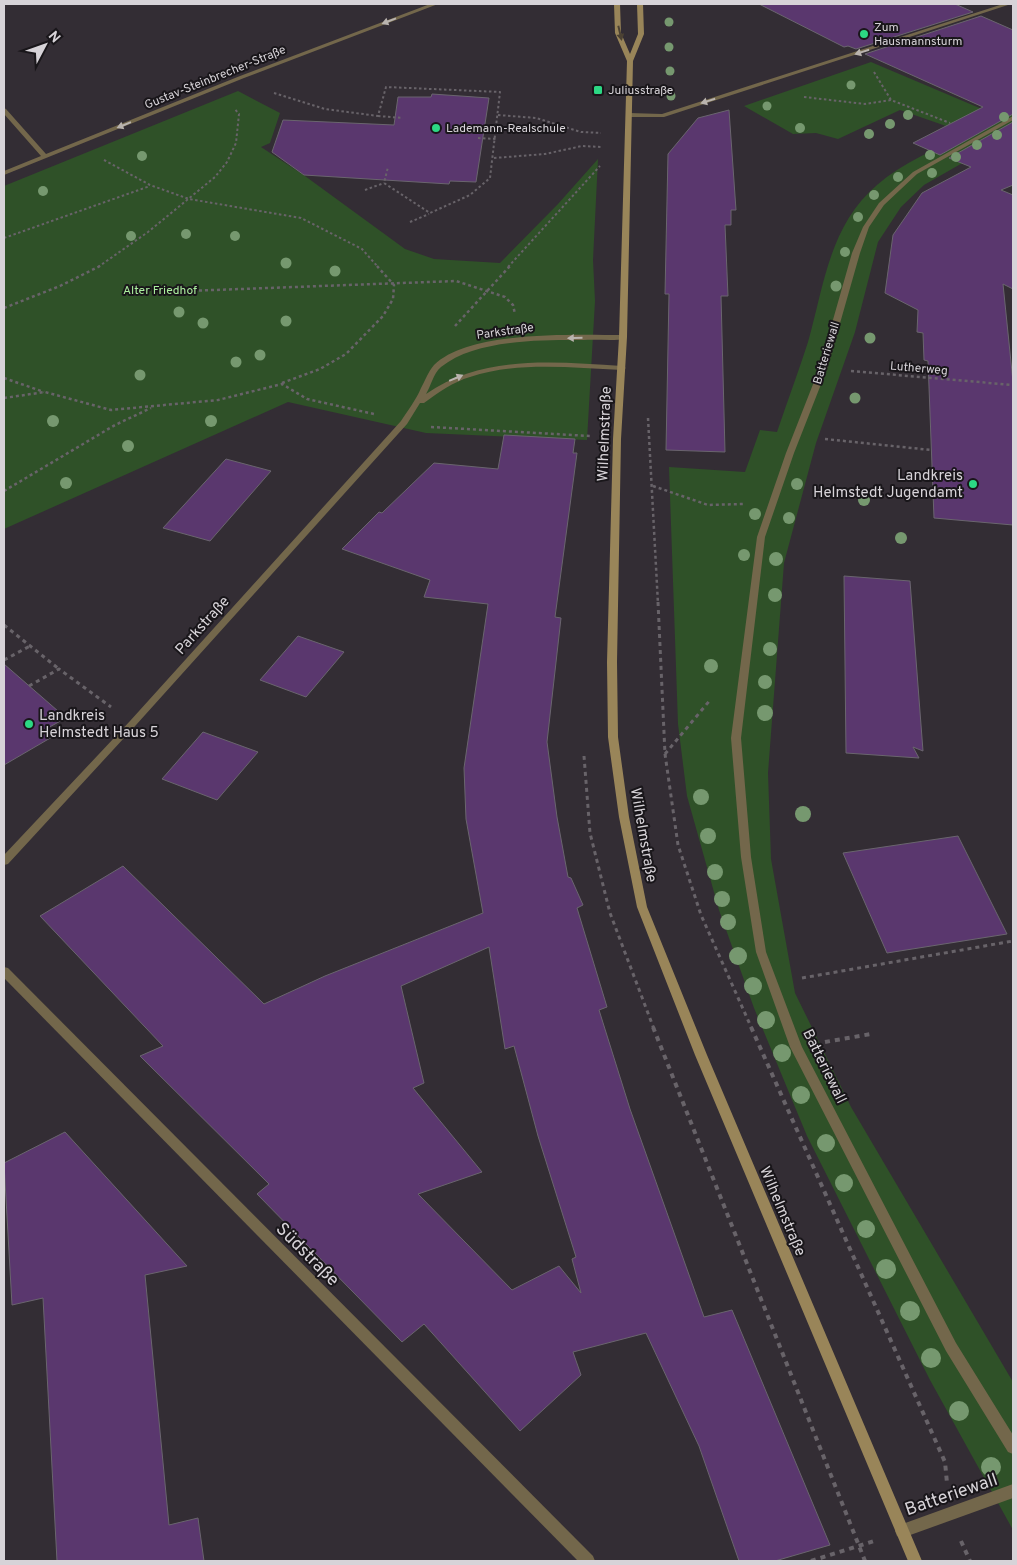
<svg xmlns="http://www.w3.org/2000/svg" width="1017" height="1565" viewBox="0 0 1017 1565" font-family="Overpass,sans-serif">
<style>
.green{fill:#2f5128}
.building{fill:#5a376e;stroke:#6a656e;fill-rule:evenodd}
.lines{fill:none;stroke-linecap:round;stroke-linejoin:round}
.path-far3{stroke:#686369;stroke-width:2;stroke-dasharray:2.5 2.5;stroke-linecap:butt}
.path-far2{stroke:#686369;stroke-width:2.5;stroke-dasharray:3 3;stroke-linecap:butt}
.path-far1{stroke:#686369;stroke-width:3;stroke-dasharray:4 4;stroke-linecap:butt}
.path{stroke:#686369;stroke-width:4;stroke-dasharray:5 5;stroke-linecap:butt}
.lane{fill:#73674b;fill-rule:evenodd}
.street{fill:#73674b;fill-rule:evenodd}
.secondary{fill:#998559;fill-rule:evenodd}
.tree{fill:#76986f}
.oneway{fill:#b9b3ae}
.oneway2{fill:#4c4233}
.poi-dot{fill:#2cd884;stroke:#19161a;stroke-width:2}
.labels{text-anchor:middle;stroke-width:4;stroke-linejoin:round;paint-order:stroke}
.far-poi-label{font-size:12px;fill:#d7d3d8;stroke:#19161a;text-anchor:start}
.far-street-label{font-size:12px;fill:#d7d3d8;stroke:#19161a}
.far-park-label{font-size:12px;fill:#acef9f;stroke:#19161a}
.street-label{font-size:15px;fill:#d7d3d8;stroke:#19161a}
.poi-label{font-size:15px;fill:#d7d3d8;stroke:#19161a;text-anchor:end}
.near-street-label{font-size:18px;fill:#d7d3d8;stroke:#19161a}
</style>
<rect width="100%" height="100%" fill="#332d34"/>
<g class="green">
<path d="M871 62 996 115 1013 107V134L924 185 901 207 878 242 855 332 816 443 784 563 768 773 771 859 795 993 851 1107 1013 1382V1530L930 1380 807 1136 754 1008 719 910 687 796 678 724 669 467 745 472 760 430 777 432C787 402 798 373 808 342 824 286 829 226 877 185 902 163 937 149 966 133L900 110 838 139 816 133 793 134 744 106Z"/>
<polygon points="238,91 280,113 270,143 261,147 305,176 405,249 434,259 500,263 558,204 598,159 593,260 595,301 587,440 426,433 288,402 4,529 4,186"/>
</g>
<g class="building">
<polygon points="759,4 955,4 973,12 856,49 848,46 844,47"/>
<polygon points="981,16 1013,30 1013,114 940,155 913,143 983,107 865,54"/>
<polygon points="432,94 489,98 476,182 450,181 449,184 304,175 272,152 283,120 394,125 398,97 431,97"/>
<polygon points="729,110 736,210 731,210 731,225 725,225 728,296 721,296 725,452 666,450 669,294 665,294 668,154 698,118"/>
<polygon points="1013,122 1013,185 1001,190 1013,195 1013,289 1003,284 1013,382 1013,525 934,518 928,361 924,360 923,333 917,332 918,310 885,293 893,235 922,193 971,167 949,158"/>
<path d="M504 435 575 439 573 453H577L555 617 561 618 547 742 557 817 568 877 571 878 583 905 577 908 607 1007 599 1010 630 1109 704 1317 732 1310 830 1545 775 1561H739L699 1446 646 1333 573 1352 581 1375 520 1431 424 1324 402 1342 257 1194 269 1184 140 1056 163 1046 40 916 123 866 264 1004 325 976 483 913 466 819 464 768 488 604 424 597 430 580 342 549 379 512 382 513 434 463 498 469ZM489 947 505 1049 514 1046 538 1136 576 1257 572 1259 581 1293 559 1266 512 1290 418 1194 482 1172 413 1088 424 1083 401 986Z"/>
<polygon points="226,459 271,471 210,541 163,528"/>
<polygon points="844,576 910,581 923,751 913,747 919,758 846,753"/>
<polygon points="298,636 344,652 306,697 260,680"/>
<polygon points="4,664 66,718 44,730 52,737 4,765"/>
<polygon points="203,732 258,752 217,800 162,779"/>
<polygon points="958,836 1007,934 887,953 843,853"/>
<polygon points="65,1132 187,1266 145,1275 169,1525 198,1518 204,1561 57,1561 43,1298 12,1305 4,1163"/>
</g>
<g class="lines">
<g class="path-far3">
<polyline points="874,72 891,100 950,123"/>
<polyline points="274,93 325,109 378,116 386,87 500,92 490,178 470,195 430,213 384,183 388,167"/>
<polyline points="804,97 865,104 891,100"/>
<polyline points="498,115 536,118 581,132 601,133"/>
<polyline points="378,116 403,118"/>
<polyline points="478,138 496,139"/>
<polyline points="494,158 545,154 582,146 602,147"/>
<polyline points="104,160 150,185 189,199 301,218 362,249 378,267"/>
<polyline points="365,190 384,183"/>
<polyline points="410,222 429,214"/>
<polyline points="4,238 150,186"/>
<polyline points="98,267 148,232 215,177 227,162 236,143 239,114 234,108"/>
<polyline points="508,267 600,166"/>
</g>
<g class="path-far2">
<polyline points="187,291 456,281 505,297 513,305 515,314"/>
<polyline points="4,308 60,286 100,266"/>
<polyline points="455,326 510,266"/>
<polyline points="851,371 1013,385"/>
<polyline points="4,378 44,392"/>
<polyline points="282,383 320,369 346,354 383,316 393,299 394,285 377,266"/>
<polyline points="4,398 45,392 111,410 218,400 282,384 307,399 374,414"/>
<polyline points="648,418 658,604"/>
<polyline points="431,427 590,436"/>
<polyline points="825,439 931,450"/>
<polyline points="653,486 708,505 744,504"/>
<polyline points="4,491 115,425 151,408"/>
</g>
<g class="path-far1">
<polyline points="658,602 665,754 678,845 701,915 752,1029"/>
<polyline points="4,625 59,669"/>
<polyline points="4,660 30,646"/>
<polyline points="29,686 59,669 111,707"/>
<polyline points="665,754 711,699"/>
<polyline points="584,756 590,833 610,913 654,1029"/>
<polyline points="802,978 1013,941"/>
</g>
<g class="path">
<polyline points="653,1027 865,1561"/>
<polyline points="751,1027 945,1462 947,1483"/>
<polyline points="825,1042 871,1034"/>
<polyline points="961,1541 970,1561"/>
<polyline points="811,1561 874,1541"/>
</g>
<polygon class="lane" points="1013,1484 1013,1498 902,1538 897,1536 895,1531 897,1526"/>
<g class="street">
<polygon points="430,4 438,4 244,78 4,175 4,171 41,156 4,114 4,108 6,109 46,154 240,76"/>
<polygon points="1003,4 1011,4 664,117 629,117 626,115 629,113 662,114"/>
<polygon points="1013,116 1013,120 917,174 884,205 869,227 860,253 827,369 794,453 765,537 741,738 751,857 766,952 802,1047 956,1343 1013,1435 1013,1454 1008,1452 946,1351 790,1047 756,952 741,857 731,738 757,537 786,453 819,369 852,253 863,227 879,203 913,172"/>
<path d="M623 335H626V339C612 341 597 339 583 340 541 340 475 339 441 367 433 374 431 386 426 394 484 354 555 362 622 366L626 368 622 370C572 368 518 361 470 377 453 382 439 392 424 403H420L407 424 136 725 8 864 4 865V855L130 721 401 421C408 410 416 400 421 388 425 381 428 372 434 365 470 330 575 335 623 335Z"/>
<polygon points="4,967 8,968 593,1556 595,1561 578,1561 4,978"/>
</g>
<polygon class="secondary" points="614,4 620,4 621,33 630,54 638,34 637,4 643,4 644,34 633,61 627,337 621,439 617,662 618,737 629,817 647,907 707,1055 922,1561 908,1561 695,1055 637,907 619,817 608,737 607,662 613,439 619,337 627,61 615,33"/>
</g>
<g class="tree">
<circle cx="669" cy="22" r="4.5"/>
<circle cx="908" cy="42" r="4.5"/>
<circle cx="669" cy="47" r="4.5"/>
<circle cx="670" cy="71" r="4.5"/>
<circle cx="851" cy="85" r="4.5"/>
<circle cx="671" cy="96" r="4.5"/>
<circle cx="767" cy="106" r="4.5"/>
<circle cx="908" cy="115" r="5"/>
<circle cx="1004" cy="117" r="5"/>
<circle cx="890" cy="124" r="5"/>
<circle cx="800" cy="128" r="5"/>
<circle cx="869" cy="134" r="5"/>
<circle cx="997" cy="135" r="5"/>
<circle cx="977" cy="145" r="5"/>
<circle cx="930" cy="155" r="5"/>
<circle cx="142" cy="156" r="5"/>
<circle cx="956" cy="157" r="5"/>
<circle cx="932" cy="173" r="5"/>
<circle cx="898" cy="177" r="5"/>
<circle cx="43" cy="191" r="5"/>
<circle cx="874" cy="195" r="5"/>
<circle cx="858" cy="217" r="5"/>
<circle cx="186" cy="234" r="5"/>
<circle cx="131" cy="236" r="5"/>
<circle cx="235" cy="236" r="5"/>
<circle cx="845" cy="252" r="5"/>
<circle cx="286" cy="263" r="5.5"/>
<circle cx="335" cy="271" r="5.5"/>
<circle cx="836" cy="286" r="5.5"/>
<circle cx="179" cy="312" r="5.5"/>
<circle cx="286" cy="321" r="5.5"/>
<circle cx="203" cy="323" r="5.5"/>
<circle cx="870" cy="338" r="5.5"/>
<circle cx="260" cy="355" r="5.5"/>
<circle cx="236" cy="362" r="5.5"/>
<circle cx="140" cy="375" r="5.5"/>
<circle cx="855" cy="398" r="5.5"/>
<circle cx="53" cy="421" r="6"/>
<circle cx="211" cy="421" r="6"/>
<circle cx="128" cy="446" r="6"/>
<circle cx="66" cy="483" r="6"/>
<circle cx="797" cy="484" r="6"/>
<circle cx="864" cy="500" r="6"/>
<circle cx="755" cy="514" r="6"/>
<circle cx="789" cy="518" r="6"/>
<circle cx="901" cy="538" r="6"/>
<circle cx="744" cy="555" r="6"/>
<circle cx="776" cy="559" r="7"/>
<circle cx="775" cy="595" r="7"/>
<circle cx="770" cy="649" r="7"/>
<circle cx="711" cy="666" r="7"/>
<circle cx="765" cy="682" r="7"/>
<circle cx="765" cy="713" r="8"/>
<circle cx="701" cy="797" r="8"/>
<circle cx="803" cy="814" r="8"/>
<circle cx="708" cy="836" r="8"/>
<circle cx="715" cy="872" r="8"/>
<circle cx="722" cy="899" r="8"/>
<circle cx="728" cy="922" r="8"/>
<circle cx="738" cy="956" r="9"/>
<circle cx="753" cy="986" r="9"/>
<circle cx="766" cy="1020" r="9"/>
<circle cx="782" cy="1053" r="9"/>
<circle cx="801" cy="1095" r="9"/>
<circle cx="826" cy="1143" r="9"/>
<circle cx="844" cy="1183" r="9"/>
<circle cx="866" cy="1229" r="9"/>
<circle cx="886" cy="1269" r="10"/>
<circle cx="910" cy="1311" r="10"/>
<circle cx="931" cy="1358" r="10"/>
<circle cx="959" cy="1411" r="10"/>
<circle cx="991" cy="1467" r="10"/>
</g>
<defs><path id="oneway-solid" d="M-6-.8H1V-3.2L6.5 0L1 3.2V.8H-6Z" transform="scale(1.25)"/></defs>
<g class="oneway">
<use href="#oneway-solid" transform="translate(389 21) rotate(159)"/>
<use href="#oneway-solid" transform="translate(862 52) rotate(162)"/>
<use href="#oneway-solid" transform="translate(708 101) rotate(163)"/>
<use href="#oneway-solid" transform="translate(124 125) rotate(158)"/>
<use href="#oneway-solid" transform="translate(575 338) rotate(179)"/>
<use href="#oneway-solid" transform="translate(456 378) rotate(-23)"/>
</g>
<use class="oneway2" href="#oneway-solid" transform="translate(620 33) rotate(77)"/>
<g class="poi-dot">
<circle cx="864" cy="34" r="5"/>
<rect x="593" y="85" width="10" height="10" rx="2.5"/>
<circle cx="436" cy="128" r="5"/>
<circle cx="973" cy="484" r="5"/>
<circle cx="29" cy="724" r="5"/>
</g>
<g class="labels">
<g class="far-poi-label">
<text x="874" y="31">Zum<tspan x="874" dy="14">Hausmannsturm</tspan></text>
<text x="608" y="94">Juliusstraße</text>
<text x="446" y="132">Lademann-Realschule</text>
</g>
<g class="far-street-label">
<text transform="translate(215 77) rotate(-22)" y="4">Gustav-Steinbrecher-Straße</text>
<text transform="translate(505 331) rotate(-8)" y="4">Parkstraße</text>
<text transform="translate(826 353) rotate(-73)" y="4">Batteriewall</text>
<text transform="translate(919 368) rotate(5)" y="4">Lutherweg</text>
</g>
<g class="far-park-label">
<text x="160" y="294">Alter Friedhof</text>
</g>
<g class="street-label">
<text transform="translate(604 434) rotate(-88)" y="5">Wilhelmstraße</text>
<text transform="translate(202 625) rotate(-48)" y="5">Parkstraße</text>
<text transform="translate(644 835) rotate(80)" y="5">Wilhelmstraße</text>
<text transform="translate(825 1066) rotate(64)" y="5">Batteriewall</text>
<text transform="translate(783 1211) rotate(67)" y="5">Wilhelmstraße</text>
</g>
<g class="poi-label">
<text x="963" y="480">Landkreis<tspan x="963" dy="17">Helmstedt Jugendamt</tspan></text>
<text x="39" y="720" text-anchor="start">Landkreis<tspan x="39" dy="17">Helmstedt Haus 5</tspan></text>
</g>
<g class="near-street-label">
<text transform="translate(308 1254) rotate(45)" y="6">Südstraße</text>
<text transform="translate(951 1494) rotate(-19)" y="6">Batteriewall</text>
</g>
</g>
<rect width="1017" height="1565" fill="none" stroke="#d7d3d8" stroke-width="10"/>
<g transform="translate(45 45) rotate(49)" stroke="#19161a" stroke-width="4" paint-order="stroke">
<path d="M0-4L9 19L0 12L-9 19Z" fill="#d7d3d8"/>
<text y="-8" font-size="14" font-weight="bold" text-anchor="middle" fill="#d7d3d8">N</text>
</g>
</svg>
